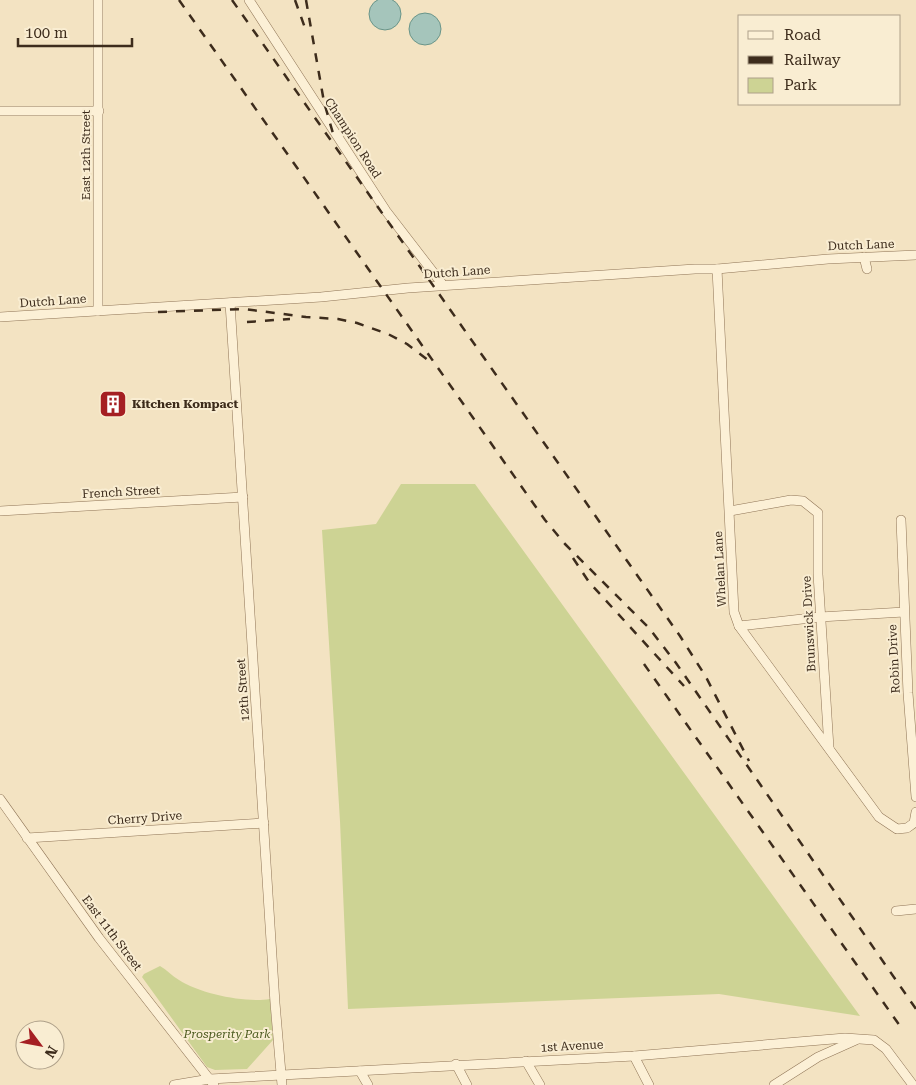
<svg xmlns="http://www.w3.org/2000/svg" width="916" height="1085" viewBox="0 0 916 1085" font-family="'Roboto Serif',serif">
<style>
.green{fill:#cdd394}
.water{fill:#a5c5bb;stroke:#6a9589}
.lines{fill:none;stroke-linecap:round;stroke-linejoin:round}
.minor-casing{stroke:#8f7456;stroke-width:10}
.minor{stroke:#fcf0d6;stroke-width:9}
.rail{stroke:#3d2c1c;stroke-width:2.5;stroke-dasharray:9 9;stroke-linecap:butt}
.labels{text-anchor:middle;stroke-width:4;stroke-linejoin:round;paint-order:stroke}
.street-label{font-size:12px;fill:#3d2c1c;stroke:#f9edd2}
.poi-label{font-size:12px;font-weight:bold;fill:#3d2c1c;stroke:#f9edd2;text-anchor:start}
.park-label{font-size:12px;font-style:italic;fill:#4e5c21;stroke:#f9edd2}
</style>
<rect width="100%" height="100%" fill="#f3e3c2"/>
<g class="green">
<polygon points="401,484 475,484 860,1016 719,994 348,1009 340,821 322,530 376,524"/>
<path d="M160 966C167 970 172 976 179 980 201 994 245 1003 270 999L273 1040 247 1069 215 1070 207 1067 142 977 144 974Z"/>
</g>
<g class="water">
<circle cx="385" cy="14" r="16"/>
<circle cx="425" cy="29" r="16"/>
</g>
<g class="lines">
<g class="minor-casing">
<g id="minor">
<polyline points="98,0 98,311"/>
<polyline points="249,0 386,211 443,285"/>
<polyline points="0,111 99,111"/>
<polyline points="864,257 867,269"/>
<polyline points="717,269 734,612 739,626 879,817 897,829 907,828 914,823 916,812"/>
<polyline points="230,303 275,1003 282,1085"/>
<polyline points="0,317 321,297 408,288 695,269 717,269 828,259 916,255"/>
<polyline points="0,511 243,497"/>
<polyline points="730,511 791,500 803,501 818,513 818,574 829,748"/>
<polyline points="901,520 908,693 916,797"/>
<polyline points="739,626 820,617 904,612"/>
<polyline points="0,799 99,938 214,1085"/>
<polyline points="27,838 264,823"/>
<polyline points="896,911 916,909"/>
<polyline points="634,1056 649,1085"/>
<polyline points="526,1061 540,1085"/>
<polyline points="456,1064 467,1085"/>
<polyline points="360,1071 368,1085"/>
<polyline points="174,1085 210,1079 634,1056 845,1038 874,1040 886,1049 913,1085"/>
<polyline points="774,1085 818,1057 856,1040"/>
</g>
</g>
<use href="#minor" class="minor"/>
<g class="rail">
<polyline points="179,0 545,520 565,544 649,628 676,663 916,1009"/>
<polyline points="232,0 680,636 706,677 749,761"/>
<polyline points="295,0 305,28"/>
<polyline points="306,0 324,102 334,137"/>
<polyline points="158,312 244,309 306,317 338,319 357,323 388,334 407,344 428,360"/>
<polyline points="247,322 290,319"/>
<polyline points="573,558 589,582 684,686"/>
<polyline points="644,664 900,1026"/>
</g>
</g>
<defs>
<g id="building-square" transform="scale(1.4375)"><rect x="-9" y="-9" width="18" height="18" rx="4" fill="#a51f23" stroke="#f9edd2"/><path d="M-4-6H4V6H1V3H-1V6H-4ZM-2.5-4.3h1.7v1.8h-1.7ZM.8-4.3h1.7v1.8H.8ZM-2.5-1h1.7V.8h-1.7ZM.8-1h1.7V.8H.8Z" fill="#fff"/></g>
</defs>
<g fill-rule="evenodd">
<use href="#building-square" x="113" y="404"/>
</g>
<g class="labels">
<g class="street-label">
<text transform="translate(353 138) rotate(57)" y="4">Champion Road</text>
<text transform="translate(86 155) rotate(-90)" y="4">East 12th Street</text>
<text transform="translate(861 245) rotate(-2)" y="4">Dutch Lane</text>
<text transform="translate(457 272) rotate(-4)" y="4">Dutch Lane</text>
<text transform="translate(53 301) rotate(-4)" y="4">Dutch Lane</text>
<text transform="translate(121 492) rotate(-3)" y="4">French Street</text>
<text transform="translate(720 569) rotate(-93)" y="4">Whelan Lane</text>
<text transform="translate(809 624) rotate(-93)" y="4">Brunswick Drive</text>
<text transform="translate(894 659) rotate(-93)" y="4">Robin Drive</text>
<text transform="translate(243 690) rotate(-94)" y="4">12th Street</text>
<text transform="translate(145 818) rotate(-4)" y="4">Cherry Drive</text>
<text transform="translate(112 933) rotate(53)" y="4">East 11th Street</text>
<text transform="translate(572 1046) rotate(-3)" y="4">1st Avenue</text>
</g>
<g class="poi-label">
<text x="132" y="408">Kitchen Kompact</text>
</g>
<g class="park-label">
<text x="227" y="1038">Prosperity Park</text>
</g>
</g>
<rect x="738" y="15" width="162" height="90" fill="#f9edd2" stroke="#aea089"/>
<rect x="748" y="31" width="25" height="8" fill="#fcf0d6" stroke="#aea089"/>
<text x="784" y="40" font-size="15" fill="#3d2c1c">Road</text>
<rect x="748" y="56" width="25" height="8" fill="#3d2c1c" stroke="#aea089"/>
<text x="784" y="65" font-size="15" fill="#3d2c1c">Railway</text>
<rect x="748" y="78" width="25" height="15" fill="#cdd394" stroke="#aea089"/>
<text x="784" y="90" font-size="15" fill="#3d2c1c">Park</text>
<g transform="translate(40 1045) rotate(122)"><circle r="24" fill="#f9edd2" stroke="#aea089"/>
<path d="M0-4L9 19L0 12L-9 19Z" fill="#a51f23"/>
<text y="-8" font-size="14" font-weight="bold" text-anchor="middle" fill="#3d2c1c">N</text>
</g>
<path d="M18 38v8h114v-8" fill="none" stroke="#3d2c1c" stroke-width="2.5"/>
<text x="25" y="38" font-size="15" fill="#3d2c1c" stroke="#f9edd2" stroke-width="4" paint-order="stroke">100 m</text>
</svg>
